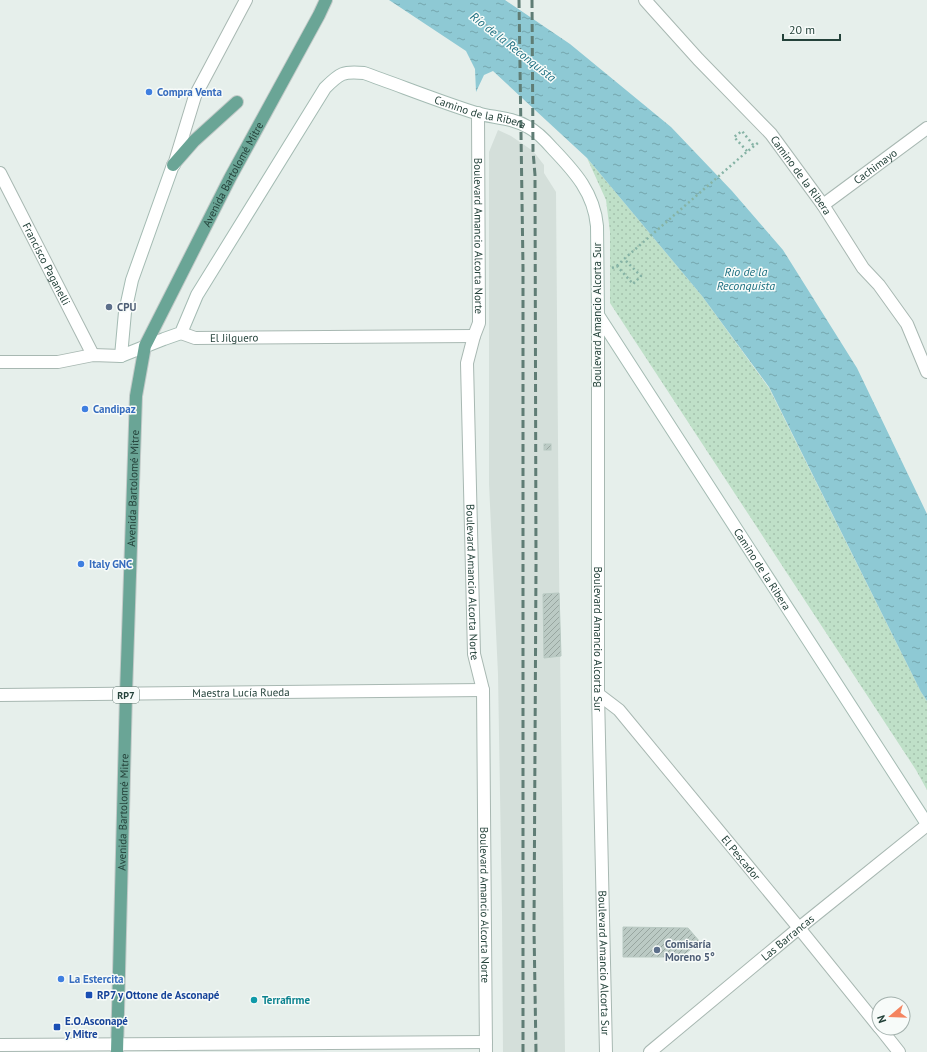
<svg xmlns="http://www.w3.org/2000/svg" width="927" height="1052" viewBox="0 0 927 1052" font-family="'PT Sans',sans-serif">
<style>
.built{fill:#d4dfda}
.grass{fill:url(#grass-dots)}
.water{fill:url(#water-ripples)}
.building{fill:url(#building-hatch);stroke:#b8c9c2}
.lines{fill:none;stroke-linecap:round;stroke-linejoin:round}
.street-casing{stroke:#a8b8b2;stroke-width:14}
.secondary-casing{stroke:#a4bbb3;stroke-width:14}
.primary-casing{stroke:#c2cac8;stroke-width:14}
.path{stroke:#86b3a5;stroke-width:2.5;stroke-dasharray:2 3;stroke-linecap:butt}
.street{stroke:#fff;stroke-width:12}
.secondary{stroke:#fff;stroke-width:12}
.primary{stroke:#6aa596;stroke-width:12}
.rail{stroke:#5f7d75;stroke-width:3;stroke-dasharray:8 4;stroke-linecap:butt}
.shop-dot{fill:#3f7fe0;stroke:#f7fbf9;stroke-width:1.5}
.service-dot{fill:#5c6f8a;stroke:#f7fbf9;stroke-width:1.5}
.transit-dot{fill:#1a4fb4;stroke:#f7fbf9;stroke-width:1.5}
.culture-dot{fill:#0f9aa8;stroke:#f7fbf9;stroke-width:1.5}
.labels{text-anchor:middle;stroke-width:3;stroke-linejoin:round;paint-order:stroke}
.shield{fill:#f7fbf9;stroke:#637a73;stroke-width:1}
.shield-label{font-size:10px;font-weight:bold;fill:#24423a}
.shop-label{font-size:11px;font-weight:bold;fill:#366cbe;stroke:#f7fbf9;text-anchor:start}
.street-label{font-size:11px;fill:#24423a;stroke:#f7fbf9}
.service-label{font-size:11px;font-weight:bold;fill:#4e5e75;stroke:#f7fbf9;text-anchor:start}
.transit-label{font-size:11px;font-weight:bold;fill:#164399;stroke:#f7fbf9;text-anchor:start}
.culture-label{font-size:11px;font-weight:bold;fill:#0d838f;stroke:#f7fbf9;text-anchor:start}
.water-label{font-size:12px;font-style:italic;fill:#1c6f80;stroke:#f7fbf9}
</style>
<defs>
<pattern id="grass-dots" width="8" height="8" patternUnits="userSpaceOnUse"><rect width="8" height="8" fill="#bfe0c8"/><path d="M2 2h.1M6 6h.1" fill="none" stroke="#a4c1ad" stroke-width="1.8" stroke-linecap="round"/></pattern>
<pattern id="water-ripples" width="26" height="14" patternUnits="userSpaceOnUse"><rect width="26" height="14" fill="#8ec9d4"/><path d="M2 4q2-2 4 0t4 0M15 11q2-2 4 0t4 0" fill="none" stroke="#74a5ad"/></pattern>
<pattern id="building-hatch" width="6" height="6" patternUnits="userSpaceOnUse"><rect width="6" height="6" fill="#bbcac4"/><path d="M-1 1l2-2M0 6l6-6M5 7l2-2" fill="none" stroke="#98a6a0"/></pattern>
</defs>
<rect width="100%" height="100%" fill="#e6efeb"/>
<polygon class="built" points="498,130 511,136 533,151 544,165 544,173 556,192 559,566 565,1052 503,1052 502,912 498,674 489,484 489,152"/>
<polygon class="grass" points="587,158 702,296 769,388 921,692 927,701 927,790 916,770 610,303 610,232 606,200"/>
<polygon class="water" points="389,0 505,0 570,44 671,127 732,191 783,250 857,368 927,514 927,701 921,692 769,387 702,296 587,158 493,71 484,75 476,92 475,69 466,51"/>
<g class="building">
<rect x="544" y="444" width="7" height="6"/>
<polygon points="559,593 561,656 544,658 543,594"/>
<polygon points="623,927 688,928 700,942 681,957 623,957"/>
</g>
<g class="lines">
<g class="street-casing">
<g id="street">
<path id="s1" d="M645 0 653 9 698 59 771 134 823 205 863 268 879 285 907 324 927 372"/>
<path id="s2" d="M478 113 479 323 474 336 467 363 474 654 483 690 486 1052"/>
<polyline points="174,165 195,96 246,0"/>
<path id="s3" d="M0 173 93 355"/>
<path id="s4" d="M823 205 927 128"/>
<path id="s5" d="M598 315V694L606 1052"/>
<path id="s6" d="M181 333 195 338 474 336"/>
<polyline points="0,362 58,362 93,355 121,356"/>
<path id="s7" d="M598 694 619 710 799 928 879 1027"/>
<path id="s8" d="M0 695 483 690"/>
<polyline points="880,1028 899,1052"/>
<polyline points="0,1045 486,1042"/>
<path id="s9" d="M650 1052 799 928 927 825"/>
</g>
</g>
<g class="secondary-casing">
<g id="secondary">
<path id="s10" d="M173 165 132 280 125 312 121 356 164 339 181 333 197 295 325 88C340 73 343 71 364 73 401 86 438 101 476 113 494 118 511 117 528 127 538 132 546 141 553 149 575 172 594 193 597 226L598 315 927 824"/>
</g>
</g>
<g class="primary-casing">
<g id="primary">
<polyline points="173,165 194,141 237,102"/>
<path id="s11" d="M117 1052 126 694 136 396 145 346 230 178 319 15 326 0"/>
</g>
</g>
<g class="path">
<polyline points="747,151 734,137 742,131 754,146"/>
<polyline points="617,266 624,259"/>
<polyline points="612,268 617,266 633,284 641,276 624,259 743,155 759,142"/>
</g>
<use href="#street" class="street"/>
<use href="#secondary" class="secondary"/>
<use href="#primary" class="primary"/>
<g class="rail">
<polyline points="519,0 523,267 523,1052"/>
<polyline points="532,0 533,151 535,175 536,565 534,929 536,1052"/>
</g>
</g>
<g class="shop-dot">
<circle cx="149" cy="92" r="4"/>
<circle cx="85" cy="409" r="4"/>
<circle cx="81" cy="564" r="4"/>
<circle cx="61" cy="979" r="4"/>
</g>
<g class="service-dot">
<circle cx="109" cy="307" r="4"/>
<circle cx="657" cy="950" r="4"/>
</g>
<g class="transit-dot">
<rect x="85" y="991" width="8" height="8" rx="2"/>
<rect x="53" y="1023" width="8" height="8" rx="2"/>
</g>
<circle class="culture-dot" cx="254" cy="1000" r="4"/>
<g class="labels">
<rect class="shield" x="113" y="687" width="26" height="16" rx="3"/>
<g class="shield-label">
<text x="126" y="699">RP7</text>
</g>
<g class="shop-label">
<text x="157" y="96">Compra Venta</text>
<text x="93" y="413">Candipaz</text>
<text x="89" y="568">Italy GNC</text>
<text x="69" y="983">La Estercita</text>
</g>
<g class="street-label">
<text dy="4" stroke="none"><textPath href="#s10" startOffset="715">Camino de la Ribera</textPath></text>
<text dy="4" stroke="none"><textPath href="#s4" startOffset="65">Cachimayo</textPath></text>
<text dy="4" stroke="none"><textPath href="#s11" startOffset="900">Avenida Bartolomé Mitre</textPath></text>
<text dy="4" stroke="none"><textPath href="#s1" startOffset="235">Camino de la Ribera</textPath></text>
<text dy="4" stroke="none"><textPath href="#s2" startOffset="123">Boulevard Amancio Alcorta Norte</textPath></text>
<text dy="4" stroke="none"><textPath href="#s3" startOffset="102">Francisco Paganelli</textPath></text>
<text transform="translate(597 315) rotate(-90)" y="4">Boulevard Amancio Alcorta Sur</text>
<text dy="4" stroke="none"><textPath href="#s6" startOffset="54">El Jilguero</textPath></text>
<text dy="4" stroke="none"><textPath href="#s11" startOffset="564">Avenida Bartolomé Mitre</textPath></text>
<text dy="4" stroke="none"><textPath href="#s10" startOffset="1281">Camino de la Ribera</textPath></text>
<text dy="4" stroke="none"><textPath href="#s2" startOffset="471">Boulevard Amancio Alcorta Norte</textPath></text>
<text dy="4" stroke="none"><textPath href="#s5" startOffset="324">Boulevard Amancio Alcorta Sur</textPath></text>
<text dy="4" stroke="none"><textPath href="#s8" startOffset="241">Maestra Lucía Rueda</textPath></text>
<text dy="4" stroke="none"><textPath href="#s11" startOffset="240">Avenida Bartolomé Mitre</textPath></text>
<text dy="4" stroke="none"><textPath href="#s7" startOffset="218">El Pescador</textPath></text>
<text dy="4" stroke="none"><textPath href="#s2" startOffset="795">Boulevard Amancio Alcorta Norte</textPath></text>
<text dy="4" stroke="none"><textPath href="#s9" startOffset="179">Las Barrancas</textPath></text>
<text dy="4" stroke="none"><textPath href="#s5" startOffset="648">Boulevard Amancio Alcorta Sur</textPath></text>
</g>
<g class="service-label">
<text x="117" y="311">CPU</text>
<text x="665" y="948">Comisaría<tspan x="665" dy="13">Moreno 5°</tspan></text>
</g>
<g class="transit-label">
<text x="97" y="999">RP7 y Ottone de Asconapé</text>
<text x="65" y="1025">E.O.Asconapé<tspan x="65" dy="13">y Mitre</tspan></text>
</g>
<g class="culture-label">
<text x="262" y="1004">Terrafirme</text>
</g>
<g class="water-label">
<text transform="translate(513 47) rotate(38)" y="4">Río de la Reconquista</text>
<text x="746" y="276">Río de la<tspan x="746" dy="14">Reconquista</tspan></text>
</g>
</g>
<g transform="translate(891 1016) rotate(251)"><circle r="19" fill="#f7fbf9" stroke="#a3b1ad"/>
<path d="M0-3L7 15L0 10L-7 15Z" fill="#f4845f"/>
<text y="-6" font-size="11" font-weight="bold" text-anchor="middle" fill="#24423a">N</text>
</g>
<path d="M783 34v6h57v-6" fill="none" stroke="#24423a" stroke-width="2"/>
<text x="789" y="34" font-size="12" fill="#24423a" stroke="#f7fbf9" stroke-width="3" paint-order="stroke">20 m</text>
</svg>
